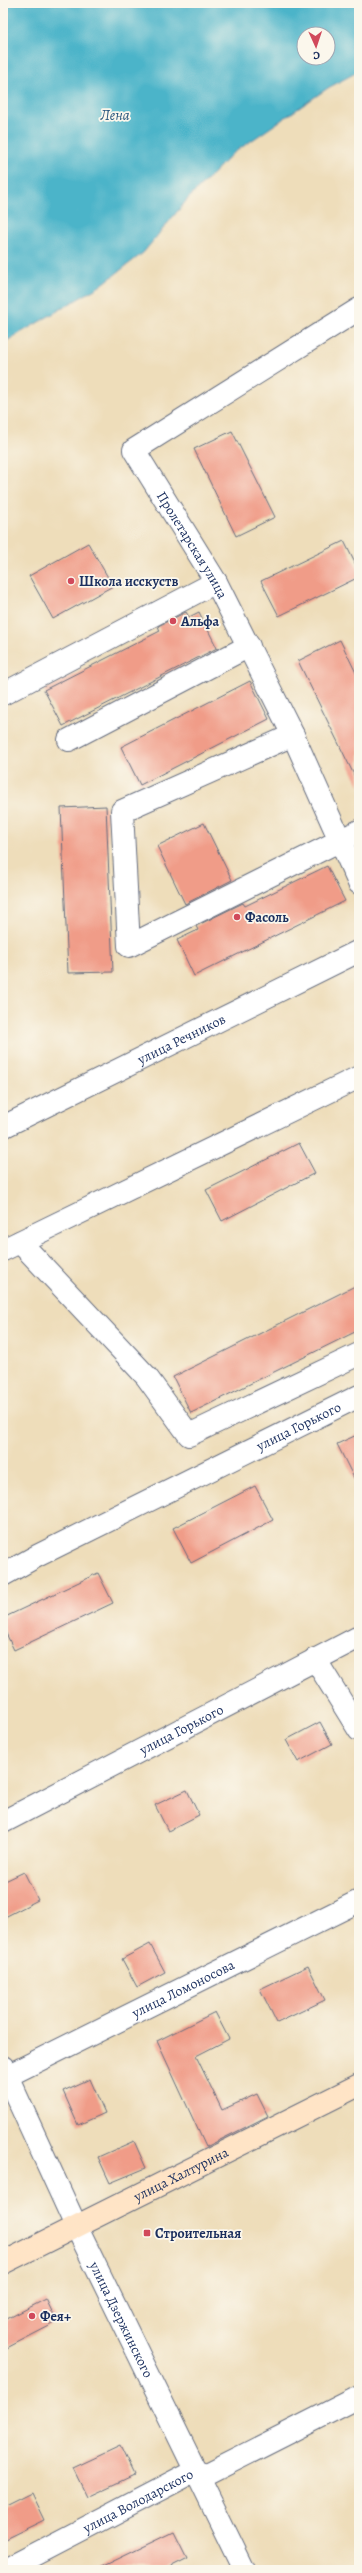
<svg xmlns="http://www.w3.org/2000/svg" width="362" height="2573" viewBox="0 0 362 2573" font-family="Alegreya,serif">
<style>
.water{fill:#4bb4c9;stroke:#337294;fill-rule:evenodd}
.building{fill:#f09c88}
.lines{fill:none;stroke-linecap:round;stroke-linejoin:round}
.minor-casing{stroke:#656c7e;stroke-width:24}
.tertiary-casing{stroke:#656c7e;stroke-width:24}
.secondary-casing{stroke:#656c7e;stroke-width:24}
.minor{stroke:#fff;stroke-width:22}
.tertiary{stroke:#fff;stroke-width:22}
.secondary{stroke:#ffe4c6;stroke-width:22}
.poi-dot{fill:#d1495b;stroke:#fbf7ec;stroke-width:1.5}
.labels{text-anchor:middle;stroke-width:3.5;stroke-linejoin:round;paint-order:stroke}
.street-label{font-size:14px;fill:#1b2f5e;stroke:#fbf7ec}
.poi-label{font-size:14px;font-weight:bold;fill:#1b2f5e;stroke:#fbf7ec;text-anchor:start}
.water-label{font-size:15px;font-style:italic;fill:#29577e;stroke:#fbf7ec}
</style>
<rect width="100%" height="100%" fill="#fbf7ec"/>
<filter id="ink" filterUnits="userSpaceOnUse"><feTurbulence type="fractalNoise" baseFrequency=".025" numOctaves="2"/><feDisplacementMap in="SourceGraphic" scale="8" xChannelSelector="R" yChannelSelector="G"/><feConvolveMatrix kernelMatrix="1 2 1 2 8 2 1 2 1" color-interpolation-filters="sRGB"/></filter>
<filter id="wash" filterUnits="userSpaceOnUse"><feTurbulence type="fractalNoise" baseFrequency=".012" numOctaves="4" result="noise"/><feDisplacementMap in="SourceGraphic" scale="16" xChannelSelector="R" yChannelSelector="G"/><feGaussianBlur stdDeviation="0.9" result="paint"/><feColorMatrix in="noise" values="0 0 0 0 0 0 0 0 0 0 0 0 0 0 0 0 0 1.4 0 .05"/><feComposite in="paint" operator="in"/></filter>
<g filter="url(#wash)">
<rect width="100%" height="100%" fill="#eeddba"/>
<path class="water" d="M3 3H359V71L328 88 232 154 186 201 143 253 100 286 3 343ZM304 34H328V58H304Z"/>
<g id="blocks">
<g class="building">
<polygon points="232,431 275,517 236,536 194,449"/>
<polygon points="344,541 359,571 359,577 279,616 261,581"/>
<polygon points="88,543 113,586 53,619 29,576"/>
<polygon points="186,612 189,617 199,612 217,648 63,726 44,690 160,631 158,626"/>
<polygon points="340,640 359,679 359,785 298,661"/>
<polygon points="250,681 269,719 140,785 121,747"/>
<polygon points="106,806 113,972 68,973 61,808"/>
<polygon points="204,823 232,880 185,904 157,846"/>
<polygon points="327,866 345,901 194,976 177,940 198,930 196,926 243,903 245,906"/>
<polygon points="299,1143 315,1173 222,1221 206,1190"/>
<polygon points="359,1284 359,1330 191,1413 173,1377"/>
<polygon points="359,1434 359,1488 337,1444"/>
<polygon points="255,1486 273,1520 191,1563 173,1528"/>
<polygon points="98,1573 113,1603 14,1650 3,1627 3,1618"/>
<polygon points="320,1722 332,1744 298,1762 286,1740"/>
<polygon points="187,1790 199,1815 168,1831 155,1805"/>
<polygon points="24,1872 38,1900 3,1918 3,1882"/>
<polygon points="150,1944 165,1972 137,1987 122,1959"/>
<polygon points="308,1966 325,2000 277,2023 260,1989"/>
<polygon points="215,2012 229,2039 196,2056 222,2110 257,2094 268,2116 206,2147 157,2041"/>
<polygon points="90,2079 105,2113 78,2125 63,2091"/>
<polygon points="134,2141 146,2168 110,2183 98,2157"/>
<polygon points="46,2299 57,2322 3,2350 3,2321"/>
<polygon points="120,2446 134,2475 87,2497 73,2468"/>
<polygon points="31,2493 44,2520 3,2540 3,2507"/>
<polygon points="174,2532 187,2558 163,2570 95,2570"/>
</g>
</g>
</g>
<g filter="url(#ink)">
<use href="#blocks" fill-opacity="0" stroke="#656c7e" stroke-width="1"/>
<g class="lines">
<g class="minor-casing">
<g id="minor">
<path id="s1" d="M359 309 134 450 216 582 293 735 359 883"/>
<polyline points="3,694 216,582"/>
<polyline points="293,735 122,811 129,946 359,831"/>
<polyline points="69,740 249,646"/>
<polyline points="20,1242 146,1376 189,1435 359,1354"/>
<polyline points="3,1250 359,1077"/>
<path id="s2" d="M3 1575 37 1556 359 1396"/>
<polyline points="315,1659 359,1730"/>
<path id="s3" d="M3 1822 359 1637"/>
<path id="s4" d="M3 2078 359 1901"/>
<path id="s5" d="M5 2570 195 2471 207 2474 359 2397"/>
</g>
</g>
<g class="tertiary-casing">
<g id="tertiary">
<path id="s6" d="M3 1127 359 951"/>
<path id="s7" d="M3 2067 76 2226 244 2570"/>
</g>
</g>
<g class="secondary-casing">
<g id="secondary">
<path id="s8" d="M3 2263 359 2085"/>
</g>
</g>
<use href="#minor" class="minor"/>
<use href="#tertiary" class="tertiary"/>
<use href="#secondary" class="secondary"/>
</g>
</g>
<g class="poi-dot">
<circle cx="71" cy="581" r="4"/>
<circle cx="173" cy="621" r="4"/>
<circle cx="237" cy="917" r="4"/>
<rect x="143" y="2229" width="8" height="8" rx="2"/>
<circle cx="32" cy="2316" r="4"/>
</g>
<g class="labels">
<g class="street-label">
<text dy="5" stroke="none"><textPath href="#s1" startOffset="377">Пролетарская улица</textPath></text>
<text dy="5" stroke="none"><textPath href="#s6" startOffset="199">улица Речников</textPath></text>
<text dy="5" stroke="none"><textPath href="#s2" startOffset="331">улица Горького</textPath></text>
<text dy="5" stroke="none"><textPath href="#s3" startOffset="201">улица Горького</textPath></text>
<text dy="5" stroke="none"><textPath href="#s4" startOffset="201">улица Ломоносова</textPath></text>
<text dy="5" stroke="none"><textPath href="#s8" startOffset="199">улица Халтурина</textPath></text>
<text dy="5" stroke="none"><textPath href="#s7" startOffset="279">улица Дзержинского</textPath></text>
<text dy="5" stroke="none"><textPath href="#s5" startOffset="150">улица Володарского</textPath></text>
</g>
<g class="poi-label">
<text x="79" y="586">Школа исскуств</text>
<text x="181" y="626">Альфа</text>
<text x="245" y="922">Фасоль</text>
<text x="155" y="2238">Строительная</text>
<text x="40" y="2321">Фея+</text>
</g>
<g class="water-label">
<text x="115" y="120">Лена</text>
</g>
</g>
<rect width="362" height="2573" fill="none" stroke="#fbf7ec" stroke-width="16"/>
<g transform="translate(316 46) rotate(177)"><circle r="19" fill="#fbf7ec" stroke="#a1a7b3"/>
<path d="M0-3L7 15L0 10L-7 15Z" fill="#d1495b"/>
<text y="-6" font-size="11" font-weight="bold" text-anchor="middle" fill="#1b2f5e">С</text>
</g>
</svg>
